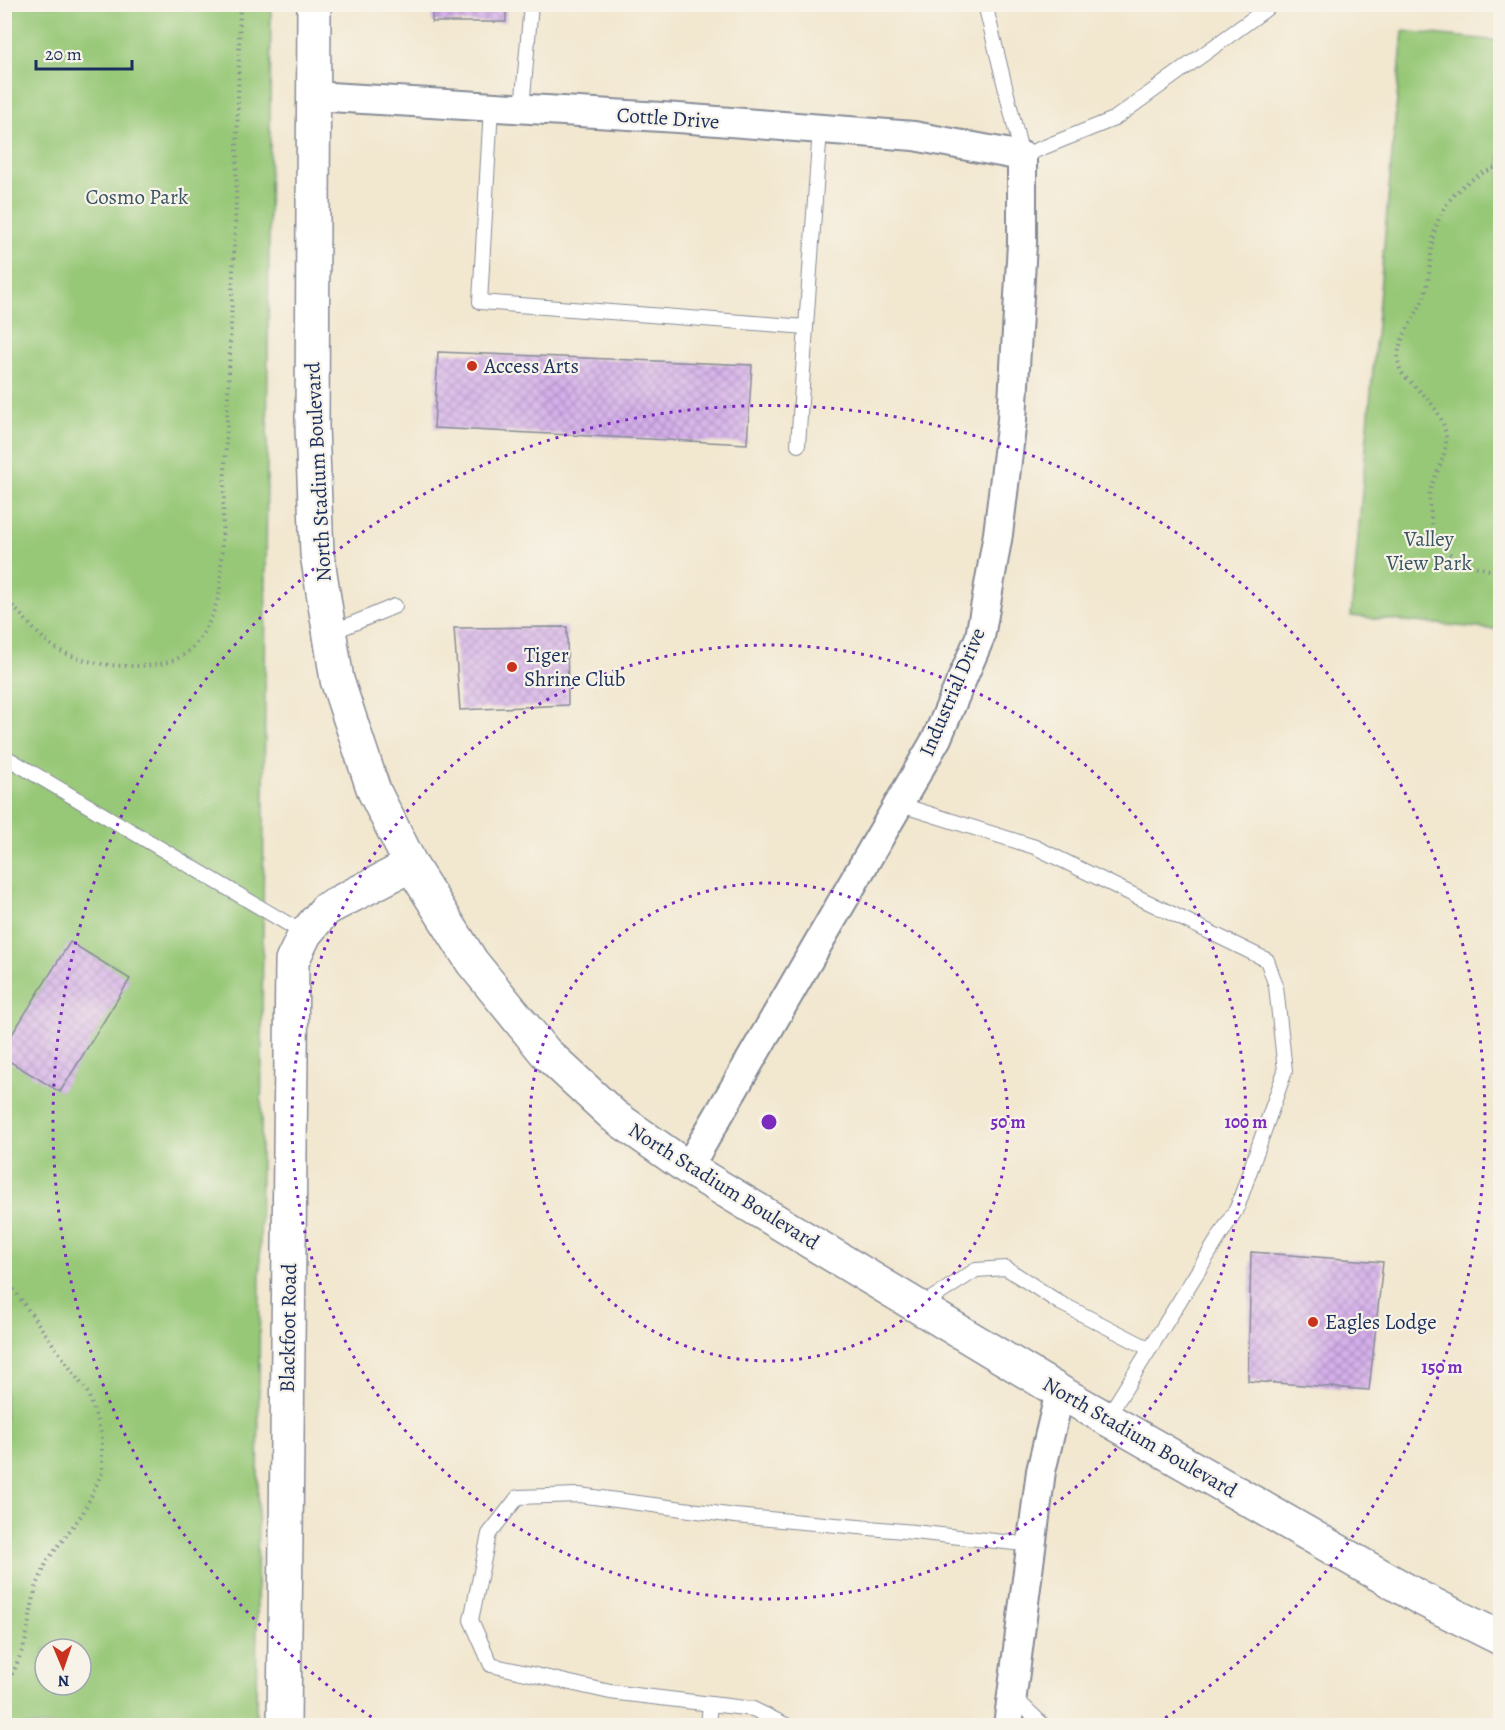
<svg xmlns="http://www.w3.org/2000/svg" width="1505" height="1730" viewBox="0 0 1505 1730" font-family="Alegreya,serif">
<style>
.park{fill:#97c877;stroke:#597c6a;stroke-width:1.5;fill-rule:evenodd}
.building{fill:url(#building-cross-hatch)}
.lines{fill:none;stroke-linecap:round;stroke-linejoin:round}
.lane-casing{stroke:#868b96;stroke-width:16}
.street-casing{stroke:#868b96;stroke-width:32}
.secondary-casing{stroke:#868b96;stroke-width:36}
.path{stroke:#868b96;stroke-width:4;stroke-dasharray:1.5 4.5;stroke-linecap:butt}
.lane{stroke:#fff;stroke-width:14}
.street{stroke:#fff;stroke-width:28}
.secondary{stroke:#fff;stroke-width:33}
.ring{fill:none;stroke:#7b2cbf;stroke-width:3;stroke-dasharray:3 6}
.poi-dot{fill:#c8321e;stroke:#f7f3e8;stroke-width:2}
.labels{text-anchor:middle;stroke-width:4.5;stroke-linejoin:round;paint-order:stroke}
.street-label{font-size:21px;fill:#1b2f5e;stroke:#f7f3e8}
.park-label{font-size:21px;fill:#3a5564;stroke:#f7f3e8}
.poi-label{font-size:21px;fill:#1b2f5e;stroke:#f7f3e8;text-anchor:start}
.centre{fill:#7b2cbf;stroke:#f7f3e8;stroke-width:3}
.ring-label{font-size:18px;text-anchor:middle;font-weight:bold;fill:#7b2cbf;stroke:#f7f3e8;stroke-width:4.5;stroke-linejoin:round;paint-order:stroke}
</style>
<defs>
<pattern id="building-cross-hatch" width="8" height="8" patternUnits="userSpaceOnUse" patternTransform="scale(1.5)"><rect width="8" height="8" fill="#d5afea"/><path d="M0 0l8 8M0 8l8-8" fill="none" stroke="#ac8fc1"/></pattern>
</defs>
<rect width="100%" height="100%" fill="#f7f3e8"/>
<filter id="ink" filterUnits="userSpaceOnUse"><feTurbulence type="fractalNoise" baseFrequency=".0167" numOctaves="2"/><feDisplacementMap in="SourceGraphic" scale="12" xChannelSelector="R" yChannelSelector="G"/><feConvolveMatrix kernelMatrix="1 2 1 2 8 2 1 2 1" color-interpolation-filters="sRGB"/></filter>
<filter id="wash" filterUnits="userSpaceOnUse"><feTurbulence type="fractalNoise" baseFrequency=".008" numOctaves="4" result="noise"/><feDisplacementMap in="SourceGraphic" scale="24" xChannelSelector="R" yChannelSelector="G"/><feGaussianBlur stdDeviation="1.35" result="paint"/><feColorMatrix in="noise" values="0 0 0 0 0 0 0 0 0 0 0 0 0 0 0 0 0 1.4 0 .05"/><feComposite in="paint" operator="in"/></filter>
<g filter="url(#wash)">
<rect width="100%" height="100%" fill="#f2e7cf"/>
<g class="park">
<path d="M5 5H271L256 1725 5 1726ZM45 1649H81V1685H45Z"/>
<polygon points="1403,31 1500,41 1500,630 1351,616"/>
</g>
<g id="blocks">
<g class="building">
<rect x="432" y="4" width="74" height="18"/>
<polygon points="438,352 752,365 747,444 434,428"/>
<polygon points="567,627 568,705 460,710 454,628"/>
<polygon points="70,942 130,979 60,1092 4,1058 4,1047"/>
<polygon points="1251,1252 1383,1262 1369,1390 1248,1381"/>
</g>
</g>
</g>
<g filter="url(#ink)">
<use href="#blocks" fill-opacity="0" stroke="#868b96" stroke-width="1.5"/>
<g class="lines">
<g class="lane-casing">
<g id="lane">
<polyline points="985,4 1022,156 1114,119 1273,4"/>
<polyline points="491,107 480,302 806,327 820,129"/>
<polyline points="522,109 531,4"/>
<polyline points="798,445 806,327"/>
<polyline points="330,633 395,606"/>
<polyline points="4,756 305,934"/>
<polyline points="898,804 1035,847 1267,960 1276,986 1285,1071 1237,1208 1107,1418"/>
<polyline points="920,1306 976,1270 1006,1268 1060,1303 1150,1349"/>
<polyline points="1013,1696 1044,1726"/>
<polyline points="708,1726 710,1704"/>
<polyline points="788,1726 753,1709 610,1692 491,1665 471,1620 489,1534 518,1497 579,1495 735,1516 914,1532 1032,1545"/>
</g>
</g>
<g class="street-casing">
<g id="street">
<polyline points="313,96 678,118 914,136 1022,156 1022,243 1012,420 998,534 980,637 937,738 688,1168"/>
<polyline points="1008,1726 1041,1471 1060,1392"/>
</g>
</g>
<g class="secondary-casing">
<g id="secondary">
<polyline points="314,4 312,427 317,554 337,680 374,791 411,865 472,962 545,1052 614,1116 688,1168 1060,1392 1420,1598 1500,1638"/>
<polyline points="284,1726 292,961 305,934 326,909 411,865"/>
</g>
</g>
<g class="path">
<path d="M1500 166C1469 176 1444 197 1435 230 1429 252 1432 275 1424 297 1416 319 1391 344 1400 369 1402 376 1410 381 1415 386 1429 399 1443 415 1446 435 1448 456 1435 472 1430 492 1428 498 1430 507 1431 514 1433 555 1465 566 1500 572"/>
<path d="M4 598C23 614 39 640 61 651 81 661 106 666 128 666 142 666 155 666 169 662 199 653 213 618 220 591L236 200 240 4"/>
<polyline points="4,1282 14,1290 88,1393 102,1435 102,1473 83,1513 47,1561 35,1590 25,1643 13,1673 4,1682"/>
</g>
<use href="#lane" class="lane"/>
<use href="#street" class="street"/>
<use href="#secondary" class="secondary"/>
</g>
</g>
<g class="ring">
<circle cx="769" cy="1122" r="239"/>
<circle cx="769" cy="1122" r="477"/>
<path d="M379 1722A716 716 0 1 1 1159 1722"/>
</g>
<g class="poi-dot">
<circle cx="472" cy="366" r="6"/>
<circle cx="512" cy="667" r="6"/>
<circle cx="1313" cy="1322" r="6"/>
</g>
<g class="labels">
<g class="street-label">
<text transform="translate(668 118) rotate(4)" y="7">Cottle Drive</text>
<text transform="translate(318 472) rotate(-93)" y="7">North Stadium Boulevard</text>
<text transform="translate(952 692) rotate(-67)" y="7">Industrial Drive</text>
<text transform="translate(724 1186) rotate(32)" y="7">North Stadium Boulevard</text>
<text transform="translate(288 1328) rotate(-89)" y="7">Blackfoot Road</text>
<text transform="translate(1140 1437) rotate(30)" y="7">North Stadium Boulevard</text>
</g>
<g class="park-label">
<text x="137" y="204">Cosmo Park</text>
<text x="1429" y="546">Valley<tspan x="1429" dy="24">View Park</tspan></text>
</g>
<g class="poi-label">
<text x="484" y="373">Access Arts</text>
<text x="524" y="662">Tiger<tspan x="524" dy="24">Shrine Club</tspan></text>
<text x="1325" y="1329">Eagles Lodge</text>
</g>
</g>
<circle cx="769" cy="1122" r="9" class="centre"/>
<g class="ring-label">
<text x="1008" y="1128">50 m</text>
<text x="1246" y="1128">100 m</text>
<text x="1442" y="1373">150 m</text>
</g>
<rect width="1505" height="1730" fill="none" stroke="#f7f3e8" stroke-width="24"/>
<g transform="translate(63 1667) rotate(178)"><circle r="28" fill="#f7f3e8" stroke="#9fa5b1" stroke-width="1.5"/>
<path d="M0-4.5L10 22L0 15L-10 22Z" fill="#c8321e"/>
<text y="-9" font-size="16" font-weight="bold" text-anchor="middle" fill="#1b2f5e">N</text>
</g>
<path d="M36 60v9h96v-9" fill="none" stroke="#1b2f5e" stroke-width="3"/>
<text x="45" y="60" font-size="18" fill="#1b2f5e" stroke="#f7f3e8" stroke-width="4.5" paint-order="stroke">20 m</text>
</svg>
